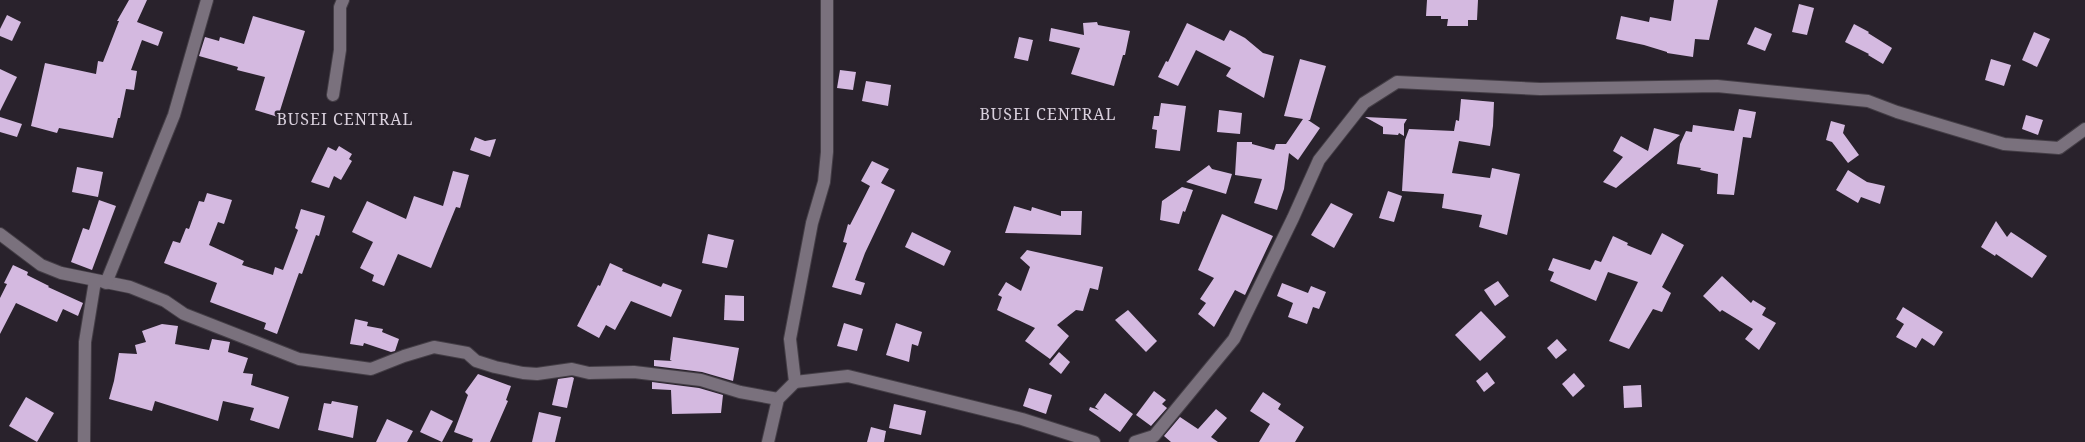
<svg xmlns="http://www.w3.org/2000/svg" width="2085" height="442" viewBox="0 0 2085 442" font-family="'Noto Serif',serif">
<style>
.building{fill:#d4b9e0}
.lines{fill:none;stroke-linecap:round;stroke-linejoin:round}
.minor-casing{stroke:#443e46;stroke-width:14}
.minor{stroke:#7a717d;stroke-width:12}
.labels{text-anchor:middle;stroke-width:5;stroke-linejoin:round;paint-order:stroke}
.quarter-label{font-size:16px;letter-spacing:1px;fill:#d9d0dd;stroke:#29222c}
</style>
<rect width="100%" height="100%" fill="#29222c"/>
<g class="building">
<polygon points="129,0 147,0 137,22 163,32 158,46 142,40 131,70 137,71 134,90 126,89 120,118 118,118 113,138 59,128 57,133 31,126 45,63 96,74 98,61 103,62 119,21 117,21"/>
<polygon points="1427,0 1478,0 1477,20 1468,20 1468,26 1447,26 1448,19 1441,19 1441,16 1426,16"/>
<polygon points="1674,0 1718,0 1709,40 1695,39 1693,57 1667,53 1667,52 1644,45 1616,39 1621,16 1649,22 1650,17 1671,21"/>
<polygon points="1799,4 1814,8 1807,35 1792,32"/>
<polygon points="7,15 21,22 12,41 0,36 0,29"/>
<polygon points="253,16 305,31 278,117 255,110 265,77 237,70 238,67 199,56 205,37 219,41 220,37 244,44"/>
<polygon points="1097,22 1098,25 1130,31 1125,55 1123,55 1114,86 1071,74 1080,48 1049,41 1051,28 1084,35 1083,23"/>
<polygon points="1187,23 1224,41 1230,30 1245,38 1263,53 1274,56 1264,98 1226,76 1231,68 1196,50 1178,86 1158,77 1166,61 1168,62"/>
<polygon points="1854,24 1869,32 1868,33 1892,48 1883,64 1868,55 1869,54 1845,42"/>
<polygon points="1755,27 1772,34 1765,51 1747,44"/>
<polygon points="2034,32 2050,39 2037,67 2022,60"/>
<polygon points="1019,37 1033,40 1028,61 1014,58"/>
<polygon points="1300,59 1326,66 1310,120 1308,120 1320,128 1298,160 1289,153 1284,189 1277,210 1254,203 1262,179 1235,175 1237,142 1252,142 1252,144 1274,150 1276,144 1286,144 1303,119 1284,116"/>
<polygon points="1991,59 2011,65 2004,86 1985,80"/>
<polygon points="0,69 17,77 0,111"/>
<polygon points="840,70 856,72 853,90 837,88"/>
<polygon points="866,81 891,85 888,106 862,101"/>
<polygon points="1461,99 1494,102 1493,126 1490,146 1459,141 1452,173 1490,178 1492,168 1520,174 1507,235 1479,227 1482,215 1442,208 1444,194 1402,191 1405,140 1409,129 1454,131 1456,120 1459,121"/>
<polygon points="1161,103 1186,106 1180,151 1155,148 1157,130 1152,129 1154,116 1159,116"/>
<polygon points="1739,109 1756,112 1751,138 1743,137 1734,195 1717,194 1718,174 1700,170 1701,168 1677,164 1680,144 1686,131 1692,132 1693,125 1734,131"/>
<polygon points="1219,110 1242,113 1240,134 1217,132"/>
<polygon points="2026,115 2043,120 2038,135 2022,129"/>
<polygon points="0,117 22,124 17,137 0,132"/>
<polygon points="1365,117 1407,119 1404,124 1404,136 1399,133 1398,135 1383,134 1383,127"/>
<polygon points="1831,121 1845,125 1843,133 1859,155 1848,163 1832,142 1826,140"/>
<polygon points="1654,128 1680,135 1616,188 1603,182 1623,157 1613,151 1621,136 1648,151"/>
<polygon points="475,137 485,141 496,139 490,157 470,150"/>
<polygon points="339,146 352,154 349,159 352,161 341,180 334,176 329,188 311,182 328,147 336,151"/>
<polygon points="872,161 889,169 881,183 895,190 865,253 855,280 865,283 861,295 832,287 847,243 843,242 848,224 850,225 870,186 861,181"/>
<polygon points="1209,165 1212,169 1232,174 1226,194 1186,182"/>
<polygon points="77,167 103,172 98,197 72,192"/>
<polygon points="1848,170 1867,182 1885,186 1880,204 1861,197 1858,203 1836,190"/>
<polygon points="453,171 469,175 460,208 456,207 431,268 398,254 384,286 372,281 374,275 360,268 373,242 352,232 367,201 406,219 414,196 443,206"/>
<polygon points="1182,187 1193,190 1185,212 1183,211 1179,224 1160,220 1162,201"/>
<polygon points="1388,191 1402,196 1394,222 1379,218"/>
<polygon points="207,193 232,200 224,224 218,222 209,245 244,261 242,265 273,275 275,267 283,270 298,230 295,228 301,209 325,216 319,236 316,235 302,274 299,273 277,334 264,329 266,323 210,302 217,283 164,263 173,241 180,243 186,228 189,229 199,201 204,202"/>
<polygon points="99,200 116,206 92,270 71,262 83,228 89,230"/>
<polygon points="1331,203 1353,214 1334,248 1311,235"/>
<polygon points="1014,206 1031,211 1032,207 1061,216 1061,211 1082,211 1081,235 1005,233"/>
<polygon points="1222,214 1273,236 1245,295 1235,290 1214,327 1198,314 1206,303 1200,299 1214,278 1198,270"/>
<polygon points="1996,221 2007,237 2011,232 2047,256 2032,278 1996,254 1995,256 1981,247"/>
<polygon points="912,232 951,251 944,266 905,247"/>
<polygon points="1662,233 1684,245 1662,287 1671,293 1662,312 1653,309 1629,349 1609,341 1638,282 1608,272 1596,301 1550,281 1554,272 1548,270 1553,258 1590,270 1595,260 1601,262 1613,236 1628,243 1627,245 1651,255"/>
<polygon points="708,234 734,240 727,268 702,263"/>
<polygon points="1027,250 1103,267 1098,290 1090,288 1083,311 1076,310 1057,325 1069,336 1050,359 1025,341 1035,328 997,310 1002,297 998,295 1006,282 1021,291 1030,267 1020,258"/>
<polygon points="610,263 623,269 622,271 661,287 663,283 682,290 671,317 631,301 615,330 606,325 599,338 577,326 598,285 600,286"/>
<polygon points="13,265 28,272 27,275 49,286 48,287 83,303 78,316 63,309 57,322 16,303 0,334 0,298 7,284 4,283"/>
<polygon points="1722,276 1751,303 1753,300 1766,308 1762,315 1776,323 1759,350 1745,339 1753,329 1722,310 1720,312 1703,296"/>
<polygon points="1498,281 1509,296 1495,306 1484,290"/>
<polygon points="1282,283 1308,293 1311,286 1326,292 1319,309 1313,307 1307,324 1288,317 1293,303 1277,296"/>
<polygon points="725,295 744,296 744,321 724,320"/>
<polygon points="1903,307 1943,332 1934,346 1922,338 1916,348 1896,337 1904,324 1896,319"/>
<polygon points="1128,310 1157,341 1146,352 1115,320"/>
<polygon points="1481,311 1506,337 1480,361 1455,335"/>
<polygon points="355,319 368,322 367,326 383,329 382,332 399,339 395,351 391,352 364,343 363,346 350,344"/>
<polygon points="844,323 863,329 857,351 837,346"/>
<polygon points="896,323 922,332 918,346 912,344 909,362 886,355"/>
<polygon points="162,324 178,326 175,344 209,350 212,339 230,342 228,352 248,358 243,373 253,374 251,385 289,397 279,429 250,420 254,408 223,401 218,421 155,401 152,411 109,399 114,381 119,353 137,354 135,345 146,342 142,331"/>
<polygon points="673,337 739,348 733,381 702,372 654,366 654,360 672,361 670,360"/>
<polygon points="1557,339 1567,350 1556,359 1547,348"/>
<polygon points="1059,352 1070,362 1061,374 1049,364"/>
<polygon points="1487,372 1495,383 1484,392 1476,381"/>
<polygon points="1574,373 1585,386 1573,397 1562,384"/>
<polygon points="478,374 511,386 506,400 508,401 490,442 472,442 473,439 454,432 468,395 465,392"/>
<polygon points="572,377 574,378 567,408 552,405 558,379"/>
<polygon points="652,382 699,388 723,395 721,413 672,414 671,390 652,389"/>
<polygon points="1641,385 1642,407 1624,408 1623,386"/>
<polygon points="1029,388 1052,395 1046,414 1023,406"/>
<polygon points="1154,391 1166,400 1162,404 1167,408 1151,426 1136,415"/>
<polygon points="1263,392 1281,404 1278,409 1304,427 1295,442 1259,442 1270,424 1250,411"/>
<polygon points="1105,393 1133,414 1120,432 1089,410 1090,407 1099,410 1095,407"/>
<polygon points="26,397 54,413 37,442 9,426"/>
<polygon points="332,401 358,406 353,438 318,430 324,403 331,404"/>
<polygon points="894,404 926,411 921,435 889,428"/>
<polygon points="1216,409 1227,418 1211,437 1218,442 1171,442 1164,436 1180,417 1198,429"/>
<polygon points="431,410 453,421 442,442 420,432"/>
<polygon points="539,412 561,417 555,442 532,442"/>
<polygon points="387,419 413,431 407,442 376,442"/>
<polygon points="871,427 886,431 884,442 867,442"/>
</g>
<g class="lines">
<g class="minor-casing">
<g id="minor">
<polyline points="333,95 340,50 340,7 343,0"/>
<polyline points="0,234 41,265 61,273 130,287 165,301 184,314 299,359 371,369 404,356 434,347 467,353 476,361 495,367 523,373 537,374 572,369 589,373 634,372 701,380 740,392 778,399"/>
<polyline points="106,283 174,115 207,0"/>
<polyline points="795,382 848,376 1022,419 1094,442"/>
<polyline points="84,442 85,342 95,281"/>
<polyline points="768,442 778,399 795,382 790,339 812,223 824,182 827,152 827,0"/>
<polyline points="1135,442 1154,436 1234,339 1293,218 1319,160 1364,103 1397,82 1540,89 1717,86 1868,101 1897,112 2004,144 2059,148 2085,129"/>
</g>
</g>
<use href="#minor" class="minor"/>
</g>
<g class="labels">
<g class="quarter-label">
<text x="1048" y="120">BUSEI CENTRAL</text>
<text x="345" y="125">BUSEI CENTRAL</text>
</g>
</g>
</svg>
